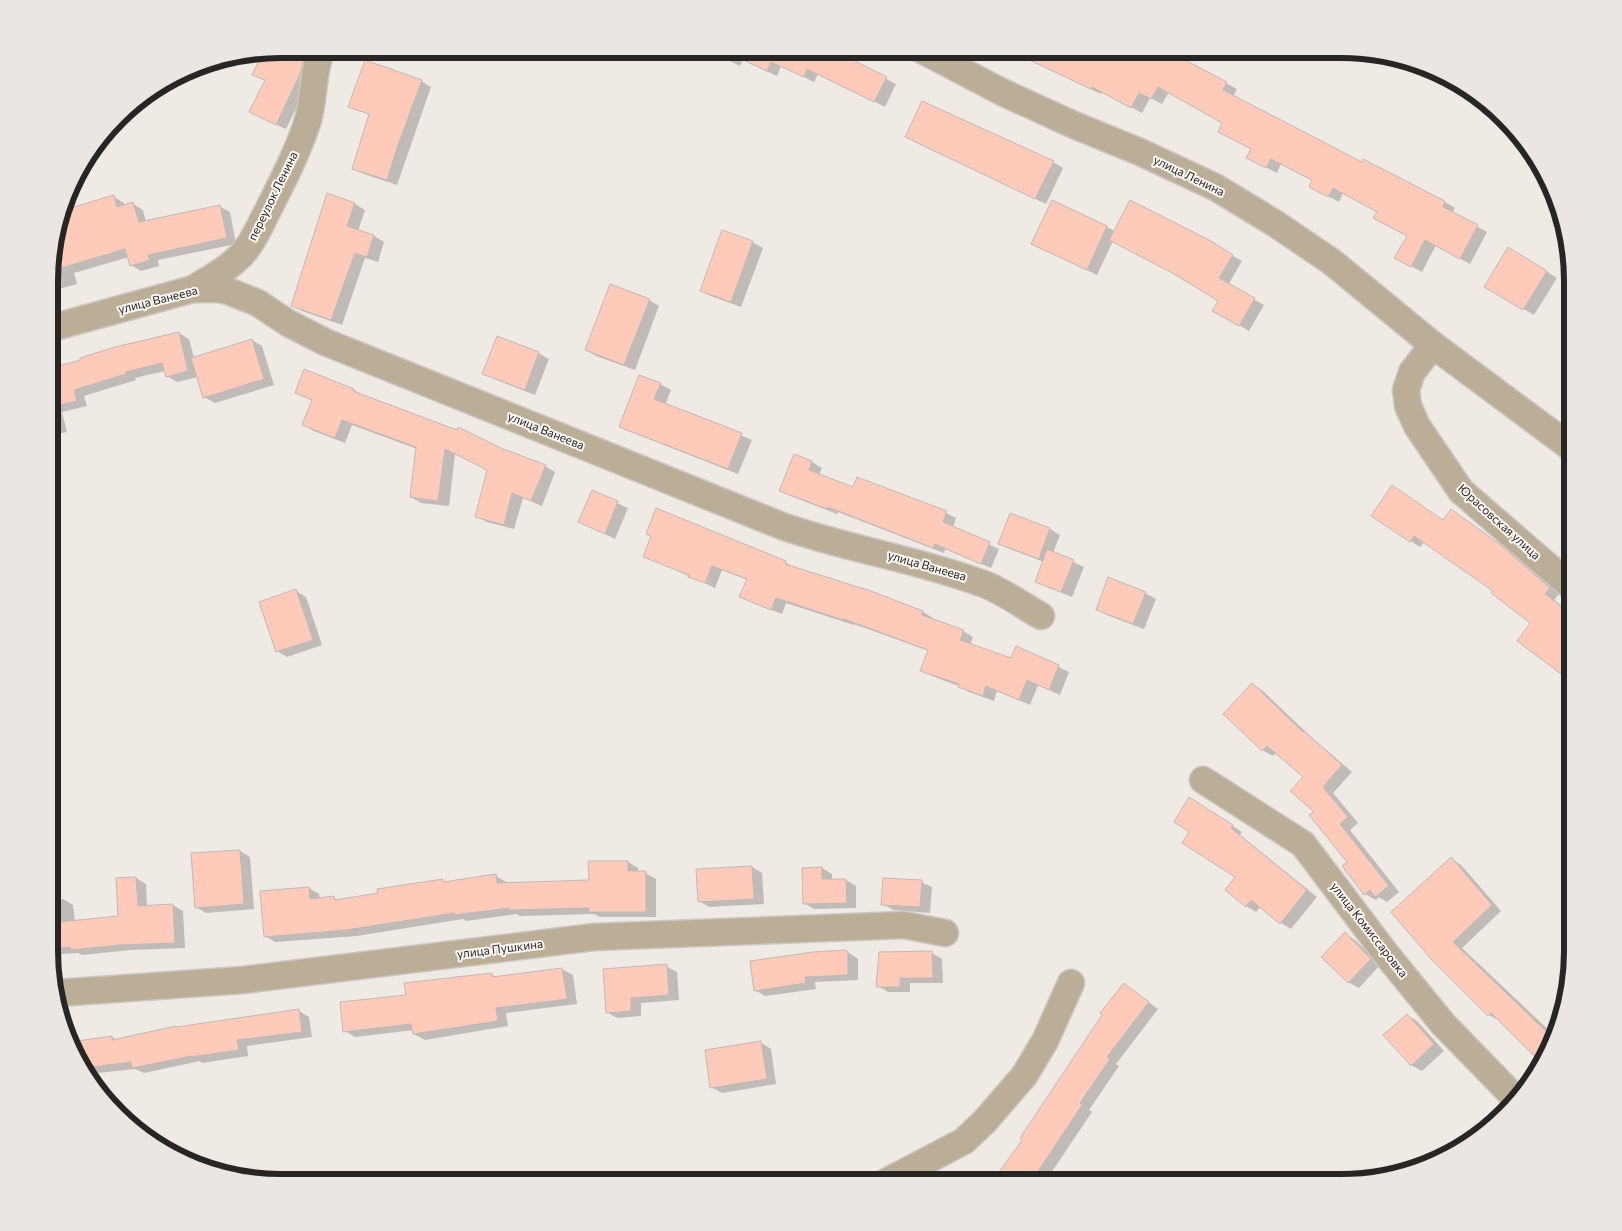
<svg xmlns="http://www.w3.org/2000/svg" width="1622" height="1231" viewBox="0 0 1622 1231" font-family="Commissioner,sans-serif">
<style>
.shadow{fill:#0003}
.building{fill:#fecab9;stroke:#c0b9b7}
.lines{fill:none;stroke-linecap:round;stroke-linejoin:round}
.minor-casing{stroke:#ccc7c2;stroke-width:29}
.minor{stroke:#baae96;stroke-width:26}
.labels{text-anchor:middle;stroke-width:4;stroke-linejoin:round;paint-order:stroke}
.street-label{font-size:12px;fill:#282625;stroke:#fdf7f3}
.rim{fill:none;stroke:#282625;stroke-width:6}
</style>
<rect width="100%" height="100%" fill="#f0eae5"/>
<g class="shadow">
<polygon points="281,49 307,49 316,54 310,80 286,129 261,118 266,81 254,74 265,51"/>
<polygon points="705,49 829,49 896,84 885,107 818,74 814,82 781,66 777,76 743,60 740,66"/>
<polygon points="1007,49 1117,61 1161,49 1237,89 1233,96 1362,163 1364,160 1445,202 1455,208 1452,213 1487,232 1470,264 1436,245 1422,272 1396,258 1408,236 1379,212 1343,193 1339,202 1320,192 1313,181 1281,164 1277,173 1258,163 1252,149 1224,122 1169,92 1162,104 1150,98 1142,113 1102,92 1101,94"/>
<polygon points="421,81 431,87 397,185 364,174 354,169 370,115 350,106"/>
<polygon points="1053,162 1063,168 1046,204 983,174"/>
<polygon points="328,195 355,204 365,210 358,231 374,236 384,242 378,262 365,258 342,325 302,311 292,305"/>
<polygon points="114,197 124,203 125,206 133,204 143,210 146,222 219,206 230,212 236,244 158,260 159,266 141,271 131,265 129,257 74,273 77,284 51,291 51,250 57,232"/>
<polygon points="1107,227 1114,231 1210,243 1242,261 1228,285 1264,305 1249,331 1214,310 1220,300 1182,277 1113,241 1097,275 1043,249"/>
<polygon points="752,242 763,248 741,307 711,296 701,290"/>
<polygon points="1519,254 1557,278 1534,315 1486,286"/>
<polygon points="649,300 659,306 635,370 596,356 586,350"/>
<polygon points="179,333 189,339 194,358 252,340 262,346 274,385 215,403 204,397 198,377 177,382 167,376 165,371 135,378 136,380 84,396 87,406 62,412 67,432 50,436 51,369"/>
<polygon points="538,353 549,359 535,395 494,379 484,373"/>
<polygon points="305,371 354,390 364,396 545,466 555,472 542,506 523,498 514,529 487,522 476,516 488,470 455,454 449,506 421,503 411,497 417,449 352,425 345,443 314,431 304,425 313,401 296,393"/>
<polygon points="660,384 671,390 665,405 706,420 752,440 738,474 631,432 620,426"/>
<polygon points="812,462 822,468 819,475 854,489 946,513 956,518 953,528 999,549 991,568 945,549 944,553 838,512 837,514 791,496 781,490"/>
<polygon points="592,492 628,508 615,539 580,522"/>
<polygon points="1010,515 1050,529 1060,535 1053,553 1084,567 1072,597 1047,587 1036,581 1044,562 1010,549 999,543"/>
<polygon points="1372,516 1444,521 1461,517 1497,542 1559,594 1554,600 1573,614 1573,681 1532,623 1495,591 1424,542 1420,547"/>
<polygon points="645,556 785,562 795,568 923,612 933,618 932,620 963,631 973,637 970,645 1012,659 1017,648 1069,672 1060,695 1038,685 1030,705 997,691 994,701 969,692 959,686 932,676 922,670 929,651 854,624 854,625 786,603 782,614 751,602 741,597 748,580 722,570 715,588"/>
<polygon points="296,591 306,597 322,645 287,657 277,651"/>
<polygon points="1145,593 1156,599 1144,629 1107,615 1097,609"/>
<polygon points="1253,685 1263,691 1310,736 1352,772 1333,793 1358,823 1350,830 1399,892 1387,902 1379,897 1376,900 1365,894 1349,862 1315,812 1304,777 1277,752 1273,756 1262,750"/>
<polygon points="1200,805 1242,832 1240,835 1317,897 1291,929 1281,923 1261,906 1256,912 1246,906 1237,877"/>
<polygon points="240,851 250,857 254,909 206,913 196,907"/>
<polygon points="1451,859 1461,865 1501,911 1462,948 1556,1037 1541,1062 1500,1021 1489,1015 1432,958"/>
<polygon points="628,862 638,868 638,873 645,873 656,879 656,917 600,917 594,914 520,916 517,914 466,921 463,919 357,936 275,942 265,936 261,892 309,888 319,894 320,899 334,898 339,901 443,881 446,883 496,876 506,882 507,884 590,881"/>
<polygon points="752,867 762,873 764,904 709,907 699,901"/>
<polygon points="822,868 832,874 832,880 846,880 856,886 856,908 814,909 804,903 803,869"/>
<polygon points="136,878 146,884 147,906 173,905 183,911 185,948 131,950 82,955 78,953 49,955 49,900 63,899 73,905 75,922 119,917"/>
<polygon points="921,882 932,887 930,913 893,910 883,904"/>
<polygon points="1345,934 1355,940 1380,965 1359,988 1348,982"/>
<polygon points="846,951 858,959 858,980 815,982 816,989 765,996 755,990"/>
<polygon points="880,953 932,953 942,959 943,983 910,983 910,992 888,992 878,986"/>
<polygon points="666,966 677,972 679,1000 641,1003 641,1016 617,1018 607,1012"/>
<polygon points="562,969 573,975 577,1004 506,1013 508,1026 425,1040 414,1034 414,1030 355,1037 345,1031 408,996 491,974 498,978"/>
<polygon points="1124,985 1158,1009 1116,1064 1119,1066 1089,1110 1092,1112 1045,1182 994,1182 1024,1140"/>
<polygon points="299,1011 309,1017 312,1037 247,1046 248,1056 202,1063 200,1061 144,1073 135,1069 89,1074 73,1053 70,1043 112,1037 117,1040"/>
<polygon points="1407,1015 1417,1021 1444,1051 1422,1071 1411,1065"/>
<polygon points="761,1043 771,1049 776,1084 722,1093 711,1087"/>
</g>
<g class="building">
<polygon points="281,49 306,49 300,74 276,125 249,112 265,80 252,75 263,52"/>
<polygon points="720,49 831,49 887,77 874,102 807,69 804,77 771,62 767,71"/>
<polygon points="1006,49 1095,49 1117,60 1122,49 1164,49 1227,82 1223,90 1362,162 1363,159 1445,201 1443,207 1478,225 1460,259 1425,240 1411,267 1394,258 1407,236 1373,218 1377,212 1333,188 1328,197 1309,187 1312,180 1271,159 1266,168 1246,158 1251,149 1218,132 1222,123 1158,87 1151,99 1139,93 1131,108 1092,87 1091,89"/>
<polygon points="365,60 422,80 397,148 387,180 352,169 369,114 348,107"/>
<polygon points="922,101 1054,161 1035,199 905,137"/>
<polygon points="327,193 355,203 347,226 374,235 367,257 355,253 331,320 291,306"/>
<polygon points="114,195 117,207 133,202 139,222 220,205 227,238 148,255 150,260 130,266 125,249 51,271 51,250 64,210"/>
<polygon points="1052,200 1107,226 1087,270 1031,244"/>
<polygon points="1130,200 1211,241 1233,255 1219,278 1255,298 1239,326 1212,311 1218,301 1174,274 1109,240"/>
<polygon points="722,230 753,241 731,302 700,291"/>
<polygon points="1508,247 1547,271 1523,310 1484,287"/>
<polygon points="610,284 650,299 624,365 585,350"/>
<polygon points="179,332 188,371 166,377 162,363 126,372 126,374 74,390 77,401 50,407 51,368 80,360 80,358 115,347"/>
<polygon points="497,336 539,352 525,390 482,374"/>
<polygon points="252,339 264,379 203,398 191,358"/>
<polygon points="304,369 354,389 353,391 457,430 458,427 501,448 546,465 531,501 512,493 504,525 475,517 487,470 445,449 438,501 410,497 416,447 342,420 335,438 302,425 312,400 295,393"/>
<polygon points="639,375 661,383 654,399 742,433 728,469 619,427"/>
<polygon points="794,454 812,461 809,470 853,487 857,477 947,511 943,522 990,542 981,564 935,544 933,548 828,507 827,509 779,491"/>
<polygon points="1392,485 1443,520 1451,509 1498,543 1550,588 1545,594 1573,615 1573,683 1517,641 1530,623 1491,593 1493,591 1414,536 1410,542 1371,516"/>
<polygon points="592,490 618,501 605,534 578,522"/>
<polygon points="656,508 786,561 785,564 871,591 923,611 922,615 964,630 960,640 1011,658 1016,646 1059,665 1049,690 1027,680 1019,700 986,686 983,696 958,687 959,684 920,671 928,650 844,619 843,620 776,598 771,610 739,597 747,579 712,566 705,583 688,577 689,575 643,557 651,536 646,534"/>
<polygon points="1010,513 1050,528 1039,559 998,544"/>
<polygon points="1047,549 1074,560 1061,592 1035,582"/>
<polygon points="1108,577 1146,592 1133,624 1096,610"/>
<polygon points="296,589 313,640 276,652 259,602"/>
<polygon points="1252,683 1303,732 1304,731 1342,765 1323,787 1348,817 1340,824 1389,886 1375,897 1370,890 1364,895 1342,866 1347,862 1309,815 1314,812 1290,791 1303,777 1267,746 1262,751 1223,714"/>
<polygon points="1189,797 1233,825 1231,828 1307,890 1280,924 1251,900 1246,907 1225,890 1235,877 1182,843 1189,832 1174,822"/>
<polygon points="240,850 244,904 195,908 191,853"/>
<polygon points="1451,857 1492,905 1453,942 1555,1040 1541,1063 1491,1013 1488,1016 1431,959 1391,912"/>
<polygon points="588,861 628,861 628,871 646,871 646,912 589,912 589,908 509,910 509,908 454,915 454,913 346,930 264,937 260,891 309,887 310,899 334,896 335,900 378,893 377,889 443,879 443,882 496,874 497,883 589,880"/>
<polygon points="752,866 754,899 698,902 696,869"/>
<polygon points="822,867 822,879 846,879 847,903 803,904 802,868"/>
<polygon points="136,877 138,906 173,904 175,943 120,945 71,950 70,947 49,949 49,923 118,916 116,878"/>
<polygon points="883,878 922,880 920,907 881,905"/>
<polygon points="1345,932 1371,959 1348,983 1321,957"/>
<polygon points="846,950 848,952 848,975 805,977 806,983 754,991 750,961 813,952"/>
<polygon points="932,951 933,978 900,978 900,987 876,987 879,952"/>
<polygon points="667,964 669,995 631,998 631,1011 606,1013 603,969"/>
<polygon points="562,968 567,999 496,1008 498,1021 413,1034 411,1024 343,1032 340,1002 406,995 404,983 492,973 492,977"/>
<polygon points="1124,983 1149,1002 1107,1057 1110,1059 1080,1103 1082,1105 1031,1182 992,1182 1022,1140 1020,1138 1102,1015 1100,1013"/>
<polygon points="299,1009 302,1032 237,1040 239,1050 191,1057 191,1056 132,1068 131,1062 85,1068 73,1053 70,1042 112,1036 112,1040 176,1026 177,1027"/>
<polygon points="1407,1014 1434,1044 1411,1066 1383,1035"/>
<polygon points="761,1041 767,1079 710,1088 705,1050"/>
</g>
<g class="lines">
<g class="minor-casing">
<g id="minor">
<polyline points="920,49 1002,92 1074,125 1140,152 1215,187 1276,224 1332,262 1433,345 1573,449"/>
<path d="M193 289C212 277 234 266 247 248 255 238 260 225 266 214 281 184 298 152 308 120 315 96 312 71 322 49"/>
<path d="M51 328 193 289H218L228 291 258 303 288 323 325 342 782 526C847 549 916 559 981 583 1000 589 1023 606 1041 616"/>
<polyline points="1433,345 1412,372 1406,390 1408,406 1417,426 1461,491 1573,588"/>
<polyline points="1203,780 1303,844 1386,954 1443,1024 1517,1100"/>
<polyline points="57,993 243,980 594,937 904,925 945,933"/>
<polyline points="886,1182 964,1141 985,1121 1024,1076 1045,1041 1071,983"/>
</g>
</g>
<use href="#minor" class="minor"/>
</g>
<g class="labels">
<g class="street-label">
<text transform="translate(1189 176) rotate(26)" y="4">улица Ленина</text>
<text transform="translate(273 196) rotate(-64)" y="4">переулок Ленина</text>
<text transform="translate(158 300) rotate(-14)" y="4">улица Ванеева</text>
<text transform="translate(546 431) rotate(22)" y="4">улица Ванеева</text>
<text transform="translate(1499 522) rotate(42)" y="4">Юрасовская улица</text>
<text transform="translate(927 566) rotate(16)" y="4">улица Ванеева</text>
<text transform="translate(1369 930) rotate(52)" y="4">улица Комиссаровка</text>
<text transform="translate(500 949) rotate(-7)" y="4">улица Пушкина</text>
</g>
</g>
<path d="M0 0H1622V1231H0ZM281 58H1341A223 223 0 0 1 1564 281V951A223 223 0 0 1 1341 1174H281A223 223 0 0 1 58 951V281A223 223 0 0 1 281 58Z" fill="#ece6e3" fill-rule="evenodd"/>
<path class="rim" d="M281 58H1341A223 223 0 0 1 1564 281V951A223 223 0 0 1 1341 1174H281A223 223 0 0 1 58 951V281A223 223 0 0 1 281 58Z"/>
</svg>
